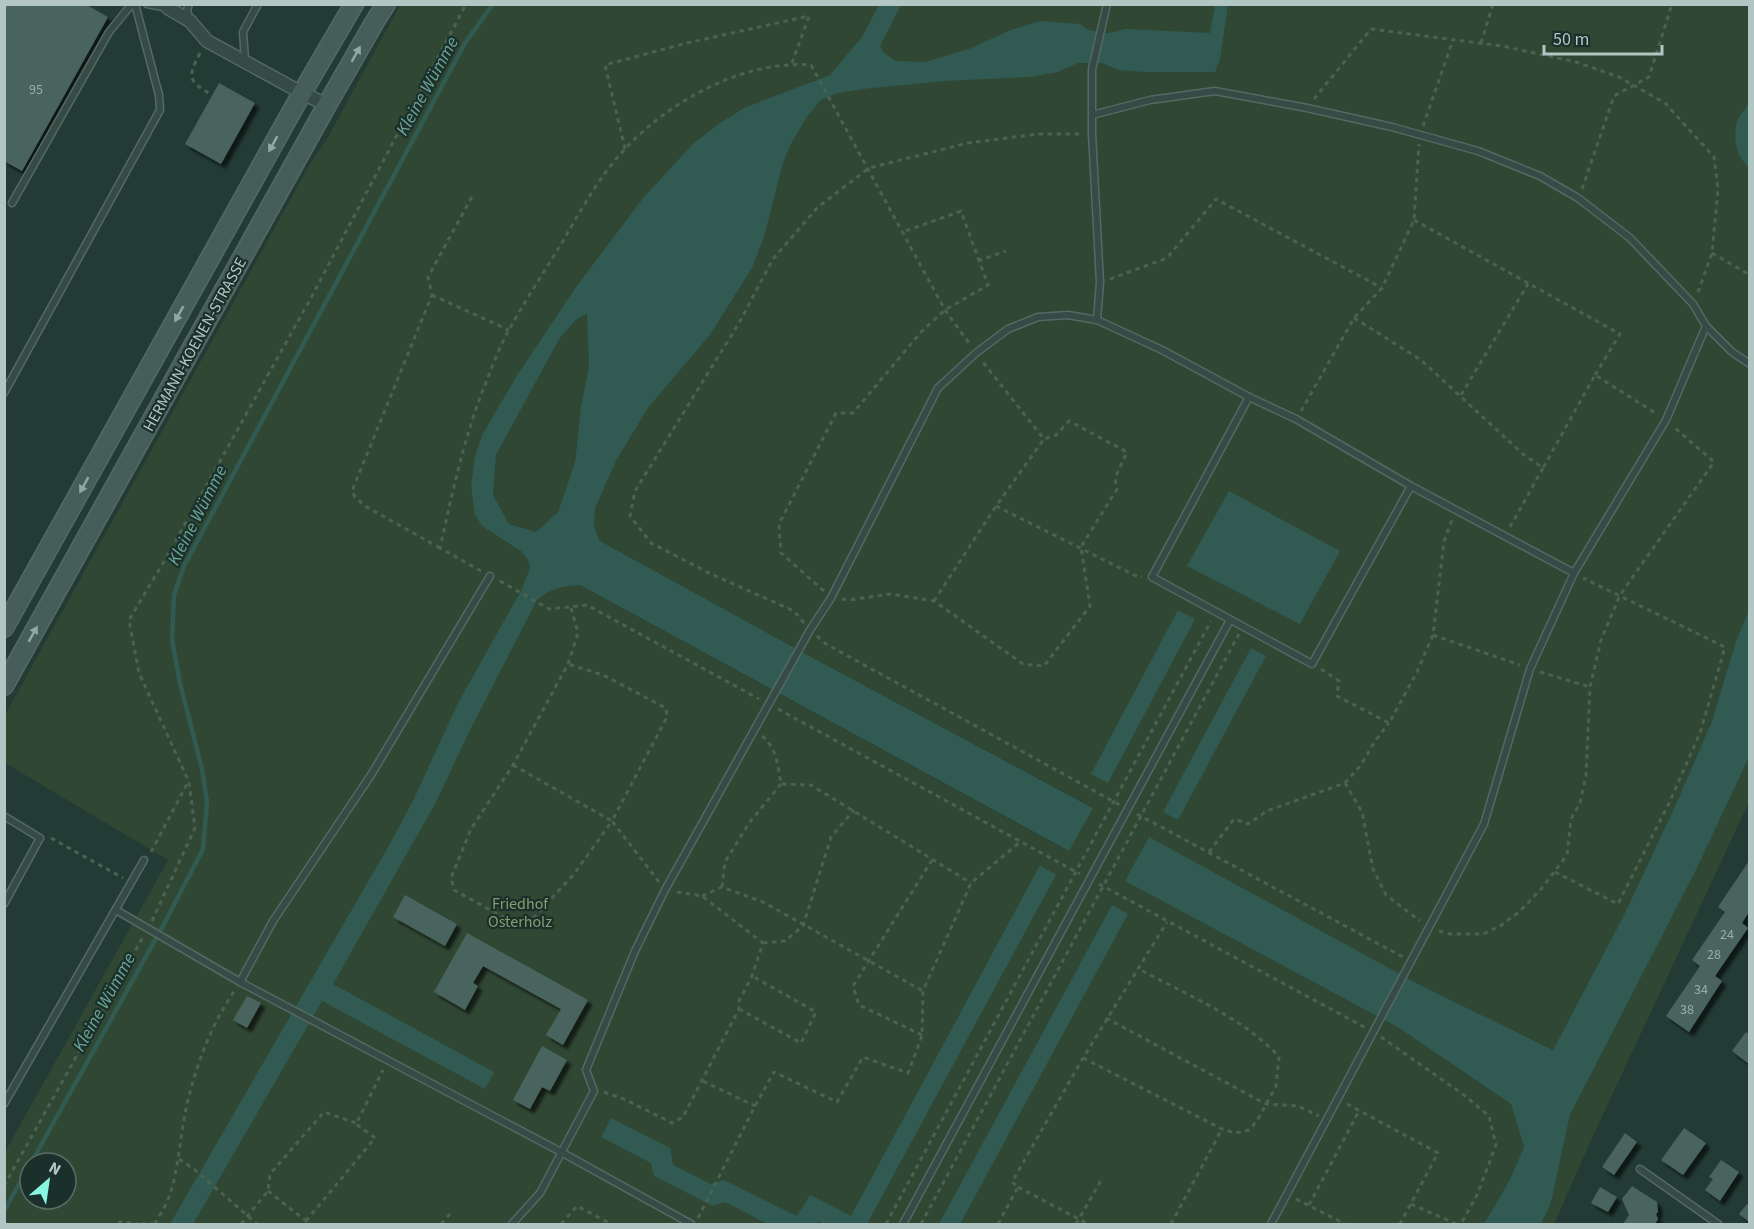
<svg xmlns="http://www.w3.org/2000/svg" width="1754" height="1229" viewBox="0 0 1754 1229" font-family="'Source Sans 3',sans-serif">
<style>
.green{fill:#304733;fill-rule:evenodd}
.water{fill:#315b52;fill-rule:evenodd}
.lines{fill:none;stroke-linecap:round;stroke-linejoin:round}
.stream{stroke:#315b52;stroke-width:4.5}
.building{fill:#49645e;filter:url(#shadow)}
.lane-casing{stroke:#556964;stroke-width:9}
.street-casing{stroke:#556964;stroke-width:15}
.secondary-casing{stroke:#556964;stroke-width:21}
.path{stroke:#4b6253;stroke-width:3;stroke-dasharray:4.5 4.5;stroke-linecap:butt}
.lane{stroke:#364b46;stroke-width:6}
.street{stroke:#364b46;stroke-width:12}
.secondary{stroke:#455e59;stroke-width:18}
.oneway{fill:#91a8a3}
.labels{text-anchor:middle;stroke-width:4.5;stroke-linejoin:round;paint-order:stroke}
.number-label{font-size:14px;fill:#98aeaa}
.street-label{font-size:16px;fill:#b2c7c3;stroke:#1c302b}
.park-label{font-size:16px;fill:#8a9c70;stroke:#1c302b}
.water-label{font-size:18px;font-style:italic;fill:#6ba598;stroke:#1c302b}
</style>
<defs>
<filter id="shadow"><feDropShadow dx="4.5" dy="4.5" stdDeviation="1.5" flood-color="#0009"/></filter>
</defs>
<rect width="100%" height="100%" fill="#233b35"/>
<g class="green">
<path d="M400 5H1749V610L1736 641 1712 721 1676 804 1624 915 1553 1050 1418 984 1125 881 1399 1028 1511 1104 1524 1147 1509 1181 1484 1224H5V1152L168 860 5 763V715L310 164 327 139ZM821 100 807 117 792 142 783 163 752 268 710 335 648 408 617 459 595 508 594 527 600 541 813 658 1092 807 1068 851 580 585 564 586 547 591 530 568 528 560 471 486 644 197ZM30 1163H66V1199H30Z"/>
<polygon points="588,314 589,367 581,406 575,462 558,512 536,532 509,524 493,495 496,455 560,338 578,318"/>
<polygon points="1749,757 1749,802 1592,1138 1554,1224 1541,1224 1551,1203 1570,1115 1698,866"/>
</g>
<g class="water">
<path d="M879 5H901L880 46 884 53 896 61 925 62 969 49 1011 30 1040 21 1080 24 1088 30 1109 33 1125 29 1210 33 1215 5H1228L1220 59 1215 72H1144L1119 70 1102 63H1078L1058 72 1029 77 944 81 863 89 834 94 821 100 807 117 792 142 783 163 764 237 752 268 710 335 648 408 617 459 595 508 594 527 600 541 813 658 1093 808 1069 851 580 585C563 586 551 588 537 600L469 732 435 804 333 984 494 1072 485 1089 322 1001 193 1224H170L387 849 414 799 458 703 522 589 530 568 528 560 521 551 482 526 475 514 471 486 475 457 482 435 518 374 576 287 644 197 693 144 720 123 744 108 830 75 862 37ZM587 314 589 367 581 406 575 462 558 512 536 532 509 524 493 495 496 455 560 338 578 318Z"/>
<path d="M1749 103V167C1736 157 1732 135 1738 119 1741 114 1746 108 1749 103Z"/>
<polygon points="1229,491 1340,551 1300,624 1187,566"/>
<polygon points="1178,610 1195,619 1108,783 1091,774"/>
<polygon points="1749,610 1749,757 1698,866 1570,1115 1551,1203 1541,1224 1484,1224 1509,1181 1524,1147 1511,1104 1399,1028 1125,881 1149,837 1418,984 1553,1050 1624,915 1676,804 1712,721 1736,641"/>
<polygon points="1251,648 1266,656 1178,820 1163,812"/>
<polygon points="1040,865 1056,875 867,1224 825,1224 818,1221 816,1224 768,1224 725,1202 713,1206 654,1176 651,1163 601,1137 611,1118 670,1148 673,1165 711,1184 724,1180 797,1216 810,1195 851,1216"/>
<polygon points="1112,905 1128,914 960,1224 939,1224"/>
</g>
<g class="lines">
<g class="stream">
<polyline points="31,1163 164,924 203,849 207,802 202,769 180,683 172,640 174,595 184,566 465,43 493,4"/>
<polyline points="4,1211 30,1165"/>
</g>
</g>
<g class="building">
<polygon points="4,4 85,4 108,17 22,171 4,161"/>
<polygon points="219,83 255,103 221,164 185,144"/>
<polygon points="1749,861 1749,912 1742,923 1748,928 1715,976 1722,981 1689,1032 1666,1016 1700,966 1692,960 1725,912 1718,907"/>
<polygon points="405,895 457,924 445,946 393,917"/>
<polygon points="467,933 588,1000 563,1045 546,1035 561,1009 483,966 473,983 478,986 465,1010 434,992"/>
<polygon points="247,996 261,1003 247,1028 233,1020"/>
<polygon points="1746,1032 1749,1034 1749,1064 1732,1051"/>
<polygon points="542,1046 567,1060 550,1091 542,1087 530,1109 513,1100"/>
<polygon points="1684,1128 1706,1143 1683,1175 1661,1160"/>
<polygon points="1625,1133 1637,1142 1614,1175 1602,1167"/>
<polygon points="1721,1160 1739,1172 1720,1201 1705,1190 1713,1179 1709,1177"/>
<polygon points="1632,1186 1657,1202 1658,1212 1656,1214 1658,1219 1655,1224 1623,1224 1629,1215 1622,1199"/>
<polygon points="1600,1187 1617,1197 1608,1212 1591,1203"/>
<polygon points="1747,1204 1749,1206 1749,1222 1739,1214"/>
</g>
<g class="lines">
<g class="lane-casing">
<g id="lane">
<polyline points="147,4 168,8"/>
<polyline points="189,4 187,10 190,21"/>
<polyline points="245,60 243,32 258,4"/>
<polyline points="1092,115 1150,100 1215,91 1307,108 1392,127 1478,151 1540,176 1578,198 1630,238 1693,304 1706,326 1732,352 1750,364"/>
<polyline points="12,203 109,32 132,4"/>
<polyline points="1097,320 1100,282 1092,134 1092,69 1107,4"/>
<polyline points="4,393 160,110 159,95 135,4"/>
<polyline points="1411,486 1312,664 1152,577 1249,397 1296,419 1411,486 1574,573"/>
<polyline points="4,816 40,838 4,904"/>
<polyline points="116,910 240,982 561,1152 691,1224"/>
<polyline points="240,982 273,921 371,775 490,576"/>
<polyline points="4,1104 144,860"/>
<polyline points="1640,1169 1718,1224"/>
<polyline points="512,1224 540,1193 594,1091 586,1070 635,951 665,890 810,630 831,598 938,388 976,353 1008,329 1038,317 1068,315 1097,320 1162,350 1249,397"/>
<polyline points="903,1224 1230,620"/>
<polyline points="1271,1224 1484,824 1530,669 1574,573 1666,420 1706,326"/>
</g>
</g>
<g class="street-casing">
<polyline id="street" points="168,8 190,21 207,41 302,93 327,105"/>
</g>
<g class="secondary-casing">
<g id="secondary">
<polyline points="4,628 302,93 354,4"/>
<polyline points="4,686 327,105 374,23 386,4"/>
</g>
</g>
<g class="path">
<polyline points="1481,43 1493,4"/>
<path d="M200 53C187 78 188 81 212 95"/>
<polyline points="1314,99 1371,29 1502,46 1576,62 1619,77 1665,103 1714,157 1718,189 1712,253 1697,295"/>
<polyline points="1423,126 1453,40"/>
<polyline points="625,149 605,65 687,43 809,16 792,63"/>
<polyline points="1582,189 1614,96 1649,77 1672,4"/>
<polyline points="1414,220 1620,334 1595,375"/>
<polyline points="1712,253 1750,275"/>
<polyline points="978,261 1006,251"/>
<polyline points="1110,279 1167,258 1216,199 1382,288"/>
<polyline points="432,295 509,330"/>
<polyline points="1354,318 1421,360 1523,454 1543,468 1595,375 1657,414"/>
<polyline points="1461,395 1528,284"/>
<polyline points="1301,411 1354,318 1382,288 1414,220 1419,144"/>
<polyline points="996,506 1138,577 1142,577"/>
<polyline points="1510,527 1543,468"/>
<polyline points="440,548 365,506 355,497 352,491 432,295 428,277 474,193"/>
<path d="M481 571 440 548C452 495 463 441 483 390 491 370 499 347 510 328 524 303 540 278 555 254 577 218 597 178 626 148 671 100 744 60 811 65L945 310 971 346"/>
<polyline points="500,581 549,609 587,605 759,699"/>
<polyline points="824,591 781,553 779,524 836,413 853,413 921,332 945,310 988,285 961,211 903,232"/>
<polyline points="842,599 850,600 890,594 934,601 1023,664 1044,666 1090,606 1081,547 1117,489 1115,478 1127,452 1069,421 1056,435 1044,439 982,361"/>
<polyline points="934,601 996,506 1044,439"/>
<polyline points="571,608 578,633 568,664 513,765 471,829 451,878 454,890 512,922 529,923 574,874 612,821 659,882"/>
<polyline points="804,623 794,611 711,574 651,543 630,516 635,491 739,323 773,259 818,207 869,168 968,143 1038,134 1081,134"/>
<polyline points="1433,635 1520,665"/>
<polyline points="817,636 826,644 1120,805"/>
<polyline points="1321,669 1339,681 1337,696 1389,723 1416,674 1433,635 1444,541 1452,520"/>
<polyline points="1540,672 1590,687"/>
<polyline points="778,709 1080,874"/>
<path d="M762 736C777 748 778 767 781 784L811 785 971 883"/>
<polyline points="513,765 612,821 667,717 666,708 603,675 568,664"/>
<polyline points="1345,783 1362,812 1373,869 1386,895 1420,921"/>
<polyline points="1137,814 1403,957"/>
<polyline points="51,838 123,878"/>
<polyline points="151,852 187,784"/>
<polyline points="1209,852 1234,819 1248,824 1267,811 1345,783 1361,765 1375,741 1389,723"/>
<polyline points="1555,872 1618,904 1670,801 1700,733 1725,647 1583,578"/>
<polyline points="1099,884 1366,1028"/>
<polyline points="722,887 725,862 749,823 781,784"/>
<polyline points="702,896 722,887 763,902 923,991"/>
<polyline points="152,921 195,828 189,782 139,673 129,620 166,558 312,296 466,4"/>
<polyline points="1439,931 1450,934 1483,934 1500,926 1519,912 1542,888 1567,855 1571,819 1580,803 1586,776 1590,687 1601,640 1620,595 1714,462 1674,427"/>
<polyline points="763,943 785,941 803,926 831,837 854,810"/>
<polyline points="739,1009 801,1043 816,1012 752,976"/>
<polyline points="1106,1018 1266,1104 1298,1106 1319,1116"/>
<polyline points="922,1035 859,1005 853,986 932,860"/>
<polyline points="1381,1037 1464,1095 1489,1116 1496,1145 1477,1195 1461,1224"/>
<path d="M1083 1058 1222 1129 1235 1133 1249 1130 1257 1121 1276 1086 1279 1057C1244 1018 1185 994 1139 969"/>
<polyline points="703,1081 755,1106"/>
<polyline points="604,1092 624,1099 672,1123 683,1117 739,1009 739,1001 752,976 763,943 702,896 677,892"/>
<polyline points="1347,1104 1438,1153 1400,1224"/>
<polyline points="179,1159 195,1170 257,1224"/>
<polyline points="4,1186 143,937"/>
<polyline points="1018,1187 1088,1224"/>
<polyline points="268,1191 310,1224"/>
<polyline points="1296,1199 1345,1224"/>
<polyline points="1411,1204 1456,1224"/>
<polyline points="1309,1205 1359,1111"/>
<polyline points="698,1218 755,1106 774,1072 837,1102 863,1057 908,1073 922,1036 923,991 971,883 1020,842"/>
<polyline points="306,1221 375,1138 356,1124 383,1070"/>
<polyline points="119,1224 120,1222 139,1224"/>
<polyline points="142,1224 155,1224"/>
<path d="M155 1224C160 1214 168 1203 171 1191 179 1165 180 1136 186 1109 195 1068 210 1026 235 990"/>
<polyline points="241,1224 268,1191 270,1174 324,1112 356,1123"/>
<polyline points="441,1224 450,1214"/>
<polyline points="561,1224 577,1206 611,1224"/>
<polyline points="886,1224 1211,621"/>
<polyline points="921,1224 1239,634"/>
<polyline points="998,1224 1018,1187 1012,1182 1083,1058 1167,922"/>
<polyline points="1076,1224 1103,1177"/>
<polyline points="1171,1224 1222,1129"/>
</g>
<use href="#lane" class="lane"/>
<use href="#street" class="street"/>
<use href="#secondary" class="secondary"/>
</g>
<defs><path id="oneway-solid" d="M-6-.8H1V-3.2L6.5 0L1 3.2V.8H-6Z" transform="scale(1.5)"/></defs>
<g class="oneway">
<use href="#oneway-solid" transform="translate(356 54) rotate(-61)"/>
<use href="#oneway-solid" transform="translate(273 144) rotate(119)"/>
<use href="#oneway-solid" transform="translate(179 314) rotate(119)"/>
<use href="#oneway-solid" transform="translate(84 485) rotate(119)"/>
<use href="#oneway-solid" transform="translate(33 634) rotate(-61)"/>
</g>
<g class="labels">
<g class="number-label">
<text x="36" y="94">95</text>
<text x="1727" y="939">24</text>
<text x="1714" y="959">28</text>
<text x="1701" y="994">34</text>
<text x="1687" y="1014">38</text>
</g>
<g class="street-label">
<text transform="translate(194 344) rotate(-61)" y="6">HERMANN-KOENEN-STRASSE</text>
</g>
<g class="park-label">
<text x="520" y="909">Friedhof<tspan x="520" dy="18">Osterholz</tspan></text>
</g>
<g class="water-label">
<text transform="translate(427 86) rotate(-61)" y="6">Kleine Wümme</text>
<text transform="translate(197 515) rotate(-63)" y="6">Kleine Wümme</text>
<text transform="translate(104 1002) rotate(-61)" y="6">Kleine Wümme</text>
</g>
</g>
<rect width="1754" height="1229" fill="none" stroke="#b2c7c3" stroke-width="12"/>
<g transform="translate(48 1181) rotate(29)"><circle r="28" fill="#1c302b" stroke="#586c68" stroke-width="1.5"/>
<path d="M0-4.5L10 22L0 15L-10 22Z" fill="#88f6e1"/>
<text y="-9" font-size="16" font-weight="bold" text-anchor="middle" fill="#b2c7c3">N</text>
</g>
<path d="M1544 45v9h118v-9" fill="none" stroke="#b2c7c3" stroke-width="3"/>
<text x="1553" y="45" font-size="18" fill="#b2c7c3" stroke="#1c302b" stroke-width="4.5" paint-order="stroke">50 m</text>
</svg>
